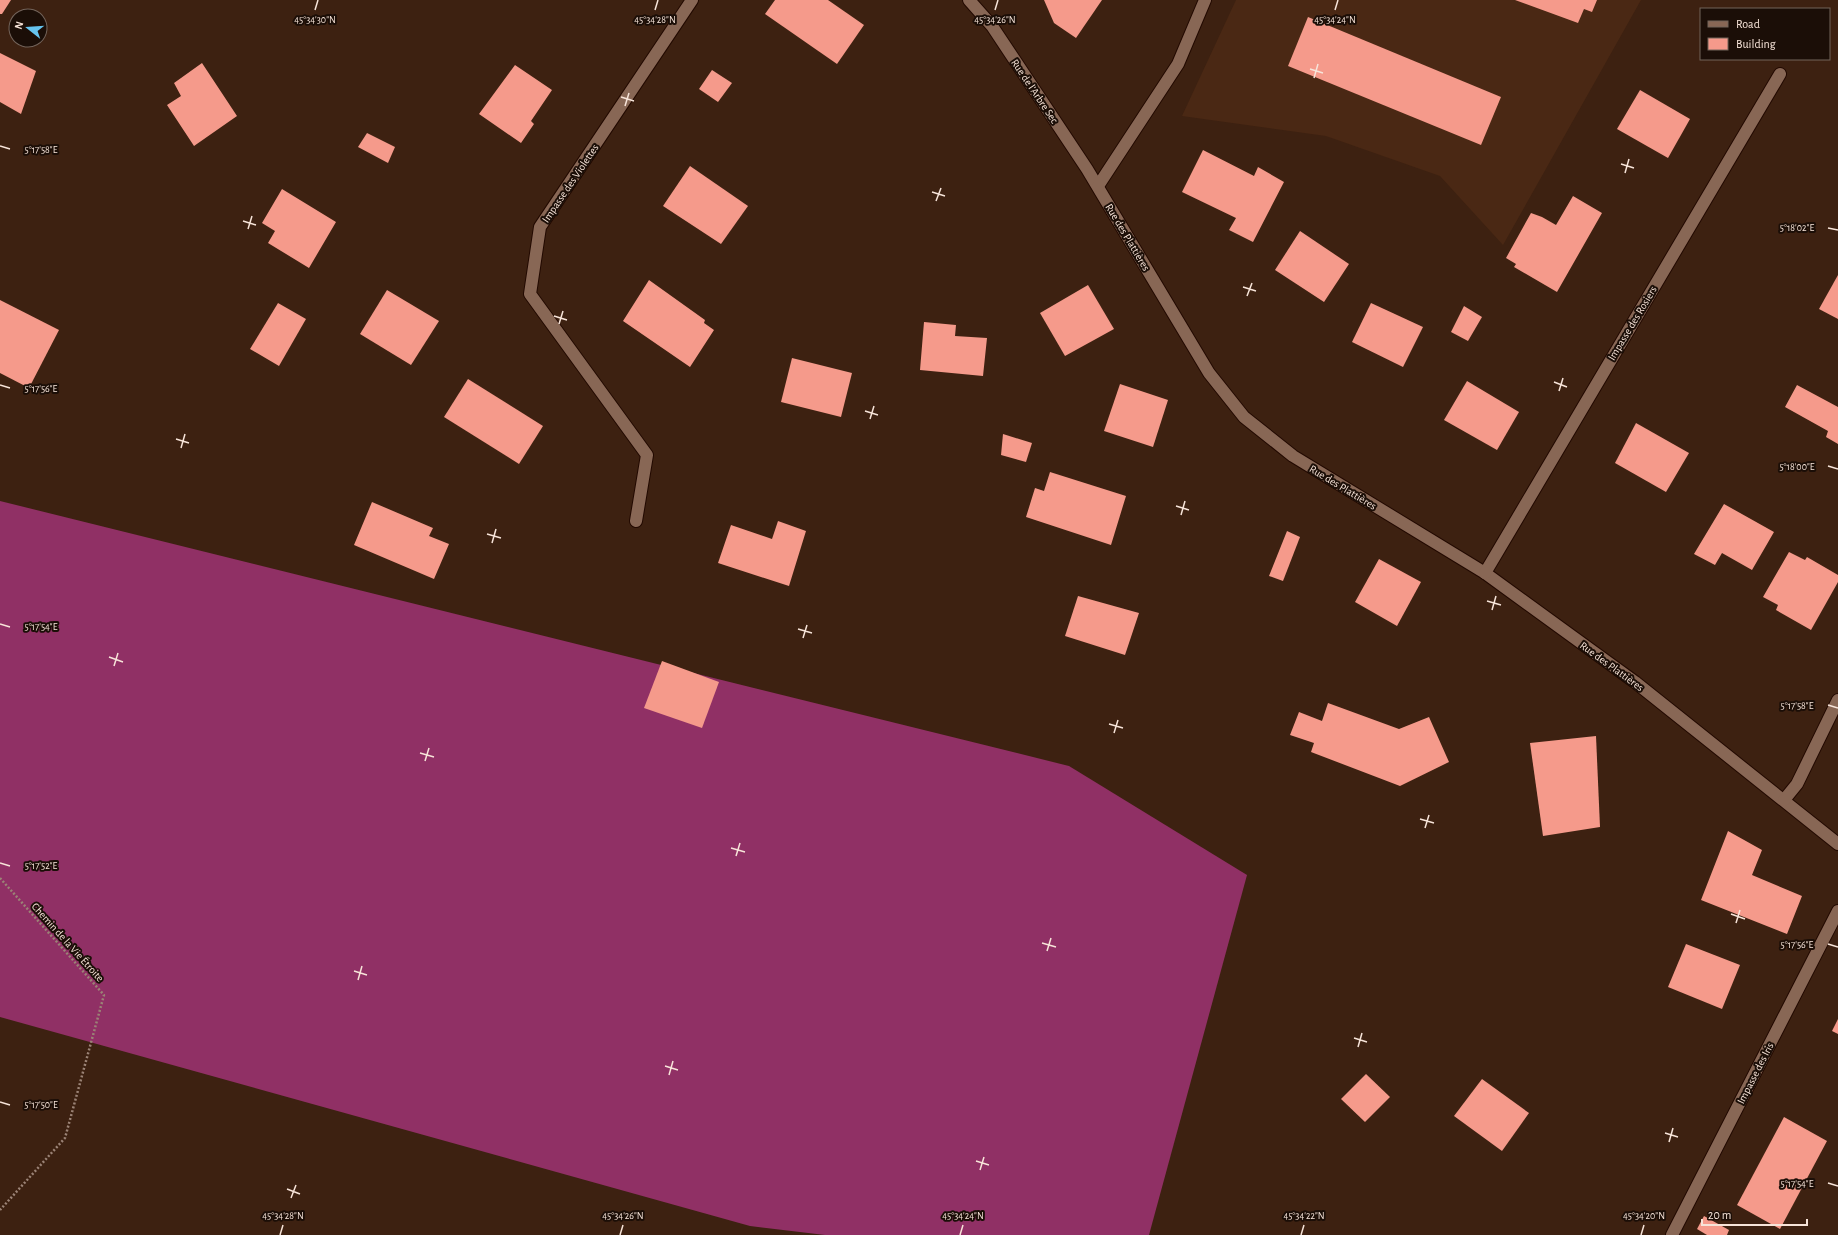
<svg xmlns="http://www.w3.org/2000/svg" width="1838" height="1235" viewBox="0 0 1838 1235" font-family="'Alegreya Sans',sans-serif">
<style>
.built{fill:#4a2814}
.forest{fill:#903065}
.building{fill:#f59a8b}
.lines{fill:none;stroke-linecap:round;stroke-linejoin:round}
.street-casing{stroke:#220900;stroke-width:14}
.path{stroke:#9b8376;stroke-width:2.5;stroke-dasharray:2 2;stroke-linecap:butt}
.street{stroke:#886755;stroke-width:12}
.ticks{fill:none;stroke:#f7e4d9;stroke-width:1.5}
.labels{text-anchor:middle;stroke-width:4;stroke-linejoin:round;paint-order:stroke}
.street-label{font-size:11px;fill:#f7e4d9;stroke:#1b0e07}
.ticks-label{font-size:10px;text-anchor:middle;fill:#f7e4d9;stroke:#1b0e07;stroke-width:4;stroke-linejoin:round;paint-order:stroke}
</style>
<rect width="100%" height="100%" fill="#3d2111"/>
<polygon class="built" points="1236,0 1641,0 1503,245 1440,176 1326,136 1182,116"/>
<polygon class="forest" points="0,501 1069,766 1247,875 1149,1235 825,1235 750,1226 0,1017"/>
<g class="building">
<polygon points="0,0 11,0 2,14 0,14"/>
<polygon points="775,0 828,0 864,25 837,64 765,14"/>
<polygon points="1044,0 1102,0 1076,38 1054,23"/>
<polygon points="1515,0 1597,0 1592,12 1584,9 1578,23"/>
<polygon points="1308,17 1501,97 1481,145 1288,66"/>
<polygon points="0,53 36,71 21,114 0,102"/>
<polygon points="202,63 237,116 194,146 167,105 181,96 174,83"/>
<polygon points="515,65 552,90 531,121 534,124 521,143 479,114"/>
<polygon points="712,70 732,83 718,102 699,89"/>
<polygon points="1640,90 1690,119 1668,158 1617,129"/>
<polygon points="367,133 395,147 388,163 358,147"/>
<polygon points="1203,150 1254,176 1258,167 1284,182 1253,242 1229,230 1236,218 1182,192"/>
<polygon points="690,166 748,206 721,244 663,206"/>
<polygon points="282,189 336,222 309,268 268,243 275,231 262,223"/>
<polygon points="1573,196 1602,213 1557,292 1514,267 1516,264 1506,258 1531,213 1542,217 1556,225"/>
<polygon points="1300,231 1349,264 1324,302 1275,270"/>
<polygon points="1838,275 1838,319 1819,309"/>
<polygon points="649,280 705,320 704,323 714,330 690,367 623,321"/>
<polygon points="1088,285 1114,329 1065,356 1040,313"/>
<polygon points="387,290 439,321 411,365 360,334"/>
<polygon points="0,300 59,330 29,388 0,373"/>
<polygon points="278,303 306,319 279,366 250,349"/>
<polygon points="1371,303 1423,327 1403,367 1352,342"/>
<polygon points="1464,306 1482,317 1468,341 1451,332"/>
<polygon points="924,322 956,325 955,336 987,338 983,376 920,370"/>
<polygon points="792,358 852,373 841,417 781,402"/>
<polygon points="468,379 543,426 519,464 444,417"/>
<polygon points="1467,381 1519,412 1497,450 1444,420"/>
<polygon points="1120,384 1168,400 1153,447 1104,431"/>
<polygon points="1797,385 1838,407 1838,444 1826,437 1828,431 1785,407"/>
<polygon points="1636,423 1689,453 1666,492 1615,463"/>
<polygon points="1003,434 1032,443 1026,462 1001,455"/>
<polygon points="1050,472 1126,496 1111,545 1026,517 1035,488 1044,491"/>
<polygon points="372,502 433,528 429,536 449,544 434,579 354,545"/>
<polygon points="1724,504 1774,532 1752,570 1722,553 1715,565 1694,554"/>
<polygon points="778,521 806,531 789,586 718,563 731,525 772,539"/>
<polygon points="1287,531 1300,537 1283,581 1269,576"/>
<polygon points="1789,552 1805,560 1807,557 1838,575 1838,582 1811,630 1776,610 1778,605 1763,597"/>
<polygon points="1379,559 1421,582 1397,626 1355,602"/>
<polygon points="1078,596 1139,613 1125,655 1065,636"/>
<polygon points="662,661 719,682 702,728 644,708"/>
<polygon points="1328,703 1399,729 1429,717 1449,762 1400,786 1311,752 1314,743 1290,735 1299,712 1322,721"/>
<polygon points="1596,736 1600,827 1543,836 1530,743"/>
<polygon points="1728,831 1762,850 1752,875 1802,896 1787,934 1701,900"/>
<polygon points="1686,944 1740,965 1722,1009 1668,987"/>
<polygon points="1838,1019 1838,1034 1832,1031"/>
<polygon points="1366,1074 1390,1097 1365,1122 1341,1099"/>
<polygon points="1482,1079 1529,1113 1502,1151 1454,1116"/>
<polygon points="1784,1117 1827,1141 1780,1229 1737,1205"/>
<polygon points="1704,1216 1729,1230 1727,1235 1707,1235 1697,1229"/>
</g>
<g class="lines">
<g class="street-casing">
<g id="street">
<polyline points="969,0 992,26 1087,169 1209,373 1244,417 1293,456 1485,573 1635,682 1838,844"/>
<polyline points="1098,186 1178,64 1205,0"/>
<polyline points="636,521 647,455 530,294 540,227 692,0"/>
<polyline points="1485,573 1780,74"/>
<polyline points="1784,800 1797,784 1838,700"/>
<polyline points="1672,1235 1838,911"/>
</g>
</g>
<polyline class="path" points="0,878 104,995 65,1138 0,1210"/>
<use href="#street" class="street"/>
</g>
<path class="ticks" d="M315 10 318 0M655 10 658 0M995 10 998 0M1335 10 1338 0M1310 69 1323 73M1314 78 1318 64M621 97 634 101M625 106 629 93M0 146 10 149M1621 164 1634 168M1625 173 1629 159M932 192 945 196M936 201 941 188M243 221 256 225M1828 228 1838 230M248 229 252 216M1243 287 1256 291M1247 296 1252 283M554 316 567 320M559 324 563 311M1554 382 1567 387M0 385 10 388M1559 391 1563 378M865 411 878 415M870 419 874 406M176 439 189 443M181 448 185 434M1828 466 1838 469M1176 506 1189 510M1181 515 1185 501M487 534 501 538M492 543 496 529M1487 601 1501 605M1492 610 1496 596M0 624 10 627M798 629 812 633M803 638 807 625M109 657 123 662M114 666 118 653M1828 705 1838 708M1109 724 1123 728M1114 733 1118 720M420 753 434 757M425 761 429 748M1420 819 1434 823M1425 828 1429 815M731 848 745 852M736 856 740 843M0 863 10 866M1731 914 1745 919M1736 923 1740 910M1042 943 1056 947M1828 944 1838 947M1047 951 1051 938M354 971 367 975M358 980 362 966M1354 1038 1367 1042M1358 1047 1362 1033M665 1066 678 1070M669 1075 673 1061M0 1102 10 1105M1665 1133 1678 1137M1669 1142 1673 1128M976 1161 989 1165M980 1170 984 1157M1828 1183 1838 1186M287 1189 300 1194M291 1198 296 1185M280 1235 283 1225M620 1235 623 1225M960 1235 963 1225M1301 1235 1304 1225M1641 1235 1644 1225"/>
<g class="labels">
<g class="street-label">
<text transform="translate(1035 91) rotate(56)" y="4">Rue de l'Arbre Sec</text>
<text transform="translate(570 183) rotate(-56)" y="4">Impasse des Violettes</text>
<text transform="translate(1128 237) rotate(59)" y="4">Rue des Plattières</text>
<text transform="translate(1632 323) rotate(-59)" y="4">Impasse des Rosiers</text>
<text transform="translate(1343 487) rotate(31)" y="4">Rue des Plattières</text>
<text transform="translate(1612 666) rotate(36)" y="4">Rue des Plattières</text>
<text transform="translate(68 942) rotate(48)" y="4">Chemin de la Vie Étroite</text>
<text transform="translate(1755 1073) rotate(-63)" y="4">Impasse des Iris</text>
</g>
</g>
<g class="ticks-label">
<text x="315" y="23">45°34'30"N</text>
<text x="655" y="23">45°34'28"N</text>
<text x="995" y="23">45°34'26"N</text>
<text x="1335" y="23">45°34'24"N</text>
<text x="41" y="153">5°17'58"E</text>
<text x="1797" y="231">5°18'02"E</text>
<text x="41" y="392">5°17'56"E</text>
<text x="1797" y="470">5°18'00"E</text>
<text x="41" y="630">5°17'54"E</text>
<text x="1797" y="709">5°17'58"E</text>
<text x="41" y="869">5°17'52"E</text>
<text x="1797" y="948">5°17'56"E</text>
<text x="41" y="1108">5°17'50"E</text>
<text x="1797" y="1187">5°17'54"E</text>
<text x="283" y="1219">45°34'28"N</text>
<text x="623" y="1219">45°34'26"N</text>
<text x="963" y="1219">45°34'24"N</text>
<text x="1304" y="1219">45°34'22"N</text>
<text x="1644" y="1219">45°34'20"N</text>
</g>
<rect x="1700" y="8" width="130" height="52" fill="#1b0e07" stroke="#73645b"/>
<rect x="1708" y="21" width="20" height="6" fill="#886755" stroke="#73645b"/>
<text x="1736" y="28" font-size="12" fill="#f7e4d9">Road</text>
<rect x="1708" y="38" width="20" height="12" fill="#f59a8b" stroke="#73645b"/>
<text x="1736" y="48" font-size="12" fill="#f7e4d9">Building</text>
<g transform="translate(28 28) rotate(287)"><circle r="19" fill="#1b0e07" stroke="#73645b"/>
<path d="M0-3L7 15L0 10L-7 15Z" fill="#66c4ef"/>
<text y="-6" font-size="11" font-weight="bold" text-anchor="middle" fill="#f7e4d9">N</text>
</g>
<path d="M1702 1219v6h105v-6" fill="none" stroke="#f7e4d9" stroke-width="2"/>
<text x="1708" y="1219" font-size="12" fill="#f7e4d9" stroke="#1b0e07" stroke-width="3" paint-order="stroke">20 m</text>
</svg>
